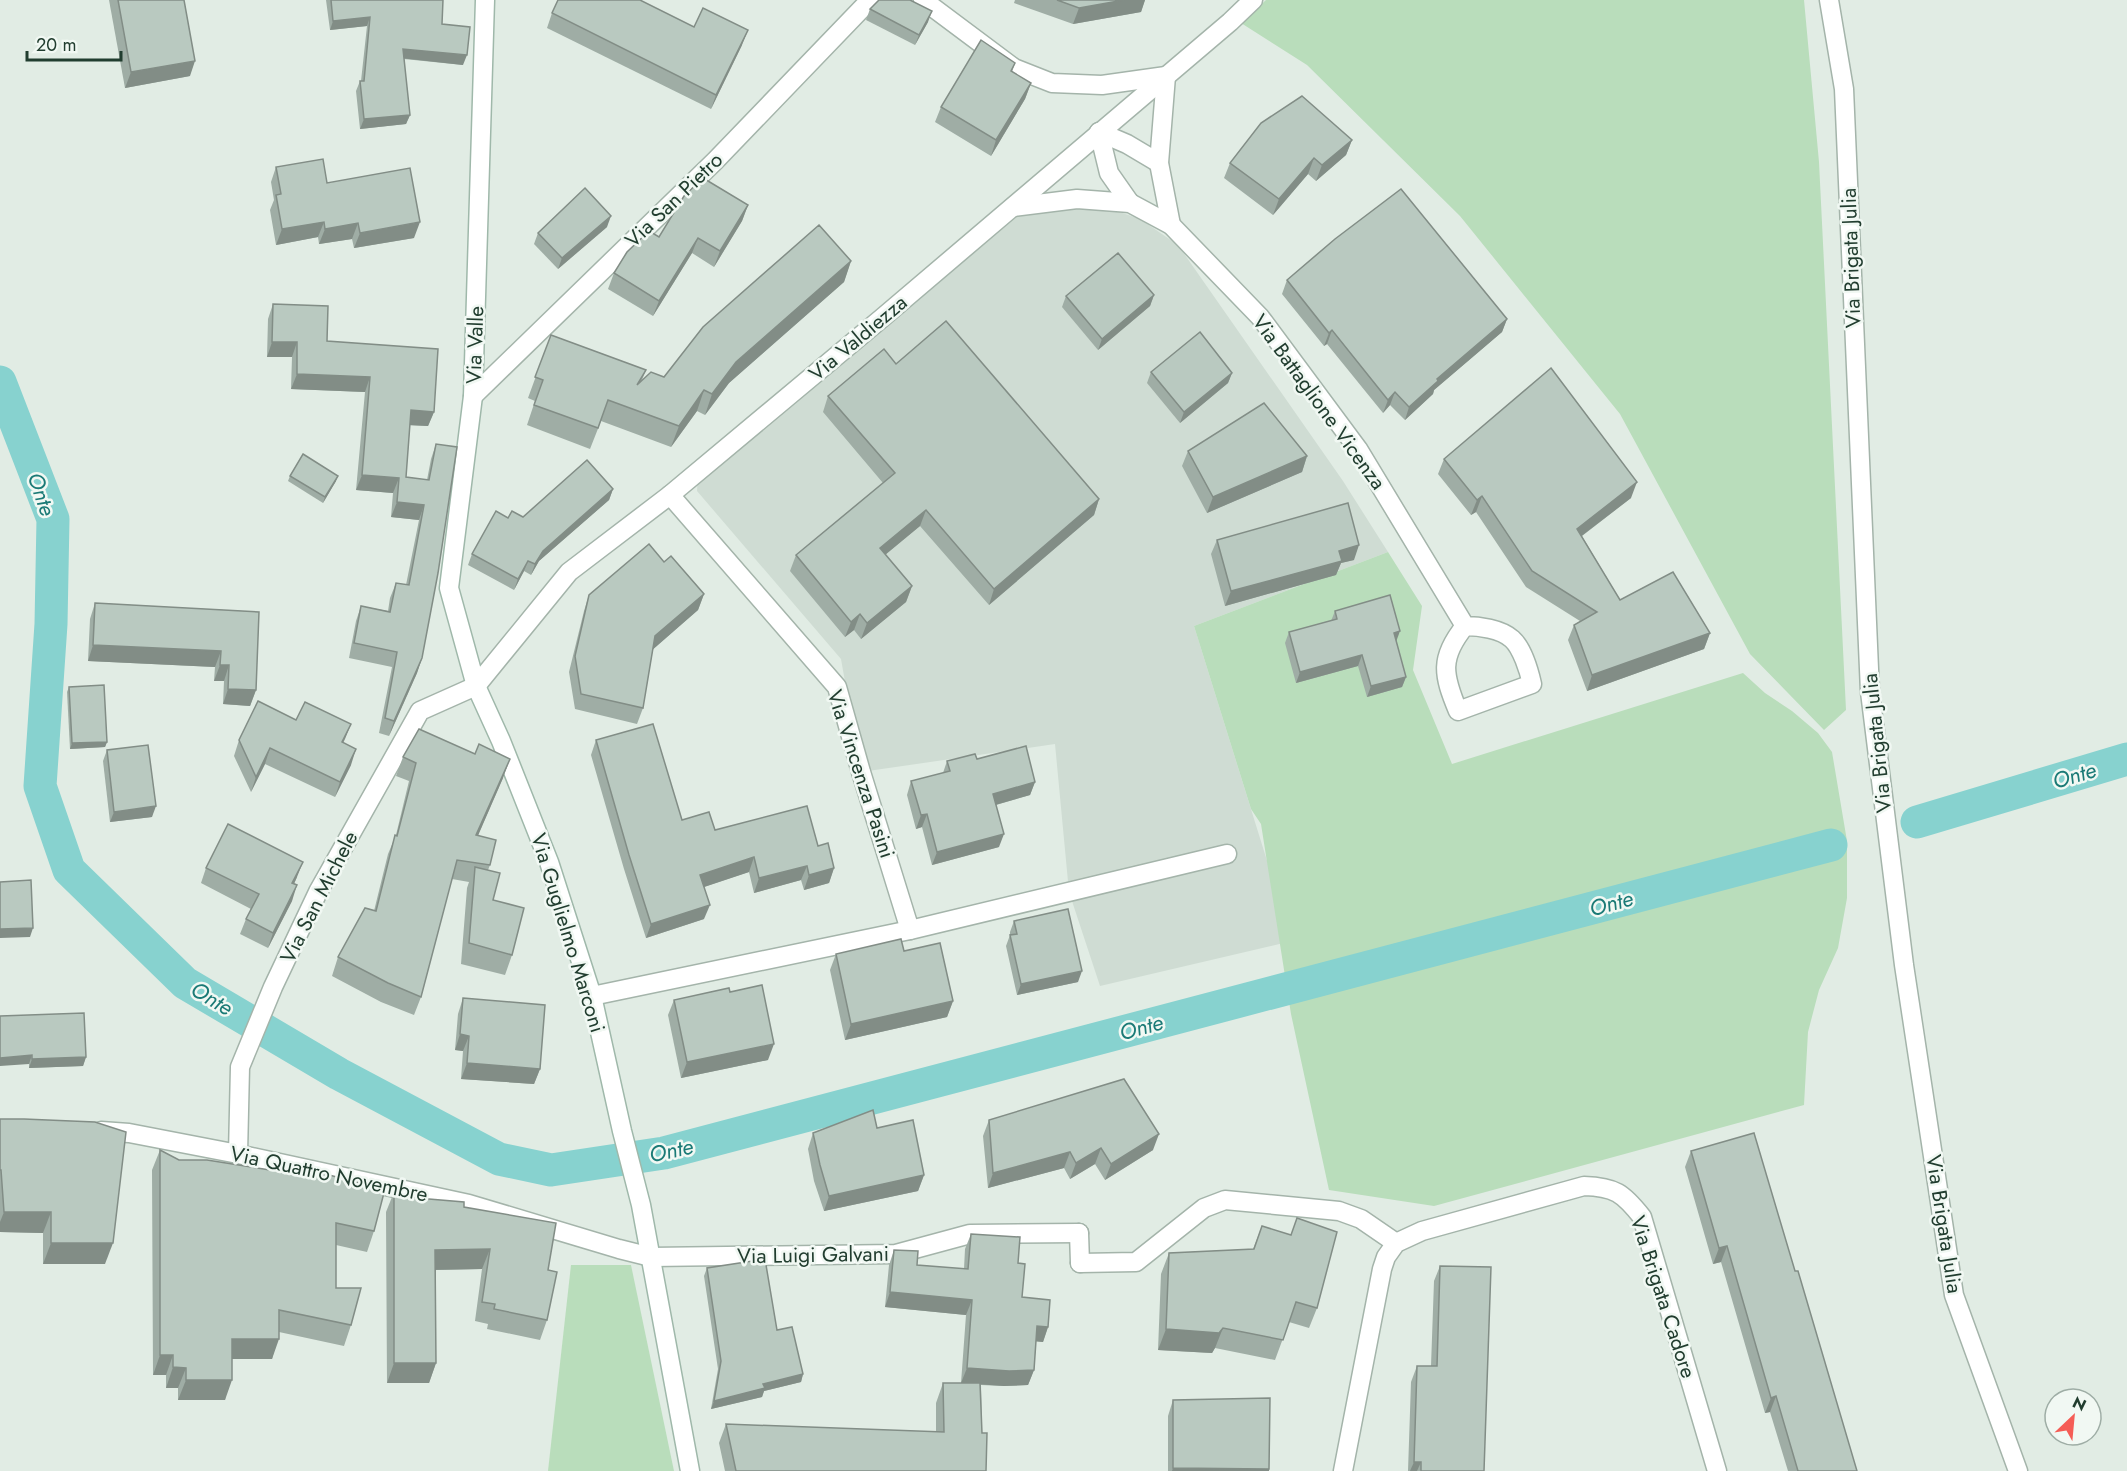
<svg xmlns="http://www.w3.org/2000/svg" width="2127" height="1471" viewBox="0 0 2127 1471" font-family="Jost,sans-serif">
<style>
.built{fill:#cfdcd3}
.green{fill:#b9ddbb}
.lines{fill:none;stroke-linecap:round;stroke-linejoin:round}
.canal{stroke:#87d2cf;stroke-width:33}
.pedestrian-casing{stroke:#a4b4aa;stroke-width:21}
.minor-casing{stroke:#a4b4aa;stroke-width:21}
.tertiary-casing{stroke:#a4b4aa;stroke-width:21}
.secondary-casing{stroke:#9fb8aa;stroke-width:21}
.pedestrian{stroke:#fff;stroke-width:18}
.minor{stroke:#fff;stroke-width:18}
.tertiary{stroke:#fff;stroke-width:18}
.secondary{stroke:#fff;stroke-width:18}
.wall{fill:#9fada5}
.shaded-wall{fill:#828d86}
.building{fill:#b9c9c0;stroke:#828d86;stroke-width:1.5}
.labels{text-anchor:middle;stroke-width:5;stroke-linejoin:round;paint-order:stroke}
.street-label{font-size:21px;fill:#213d2f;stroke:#f1f8f3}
.water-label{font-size:22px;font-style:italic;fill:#1a7a76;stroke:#f1f8f3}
</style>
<rect width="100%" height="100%" fill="#e1ece4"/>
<polygon class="built" points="1087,201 1140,219 1178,245 1343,481 1388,552 1194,626 1292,941 1100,986 1069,892 1055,744 861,772 841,659 697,491 698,474 1014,205"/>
<g class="green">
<polygon points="1266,0 1804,0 1819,162 1846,710 1824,730 1750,654 1620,414 1460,216 1307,65 1241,23"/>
<polygon points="1388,552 1422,606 1413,670 1452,764 1743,673 1765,693 1792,711 1818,733 1832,752 1847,841 1847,898 1838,948 1819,990 1808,1032 1804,1105 1434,1206 1329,1190 1291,1014 1261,824 1251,809 1194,626"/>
<polygon points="571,1265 631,1265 674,1471 548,1471"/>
</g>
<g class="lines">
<g class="canal">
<polyline points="0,382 53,519 51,624 40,786 69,870 185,983 339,1074 499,1159 551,1170 664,1153 1831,845"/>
<polyline points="1917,822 2127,759"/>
</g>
<g class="pedestrian-casing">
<polyline id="pedestrian" points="1079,1233 1080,1263"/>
</g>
<g class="minor-casing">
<g id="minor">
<polyline points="923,0 1014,68 1052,83 1102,85 1166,76 1159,163 1171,225"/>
<polyline points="1099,132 1109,173 1130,203"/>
<polyline points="1099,132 1127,144 1159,163"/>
<path d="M1013 207 1077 199 1130 203 1171 225 1260 317 1358 449 1465 626C1439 658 1443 675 1458 711L1532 684C1529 671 1522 648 1512 639 1501 629 1479 626 1465 626"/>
<polyline points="473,396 715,161 870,0"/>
<polyline points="670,495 837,687 861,772 910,930"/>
<polyline points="592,996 910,930 1227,854"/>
<polyline points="238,1154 240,1067 273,987 318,892 420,711 476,686"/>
<polyline points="651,1257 896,1254 970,1234 1079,1233"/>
<polyline points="1080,1263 1136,1262 1204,1208 1225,1200 1339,1211 1361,1219 1396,1243"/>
<path d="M1343 1471 1382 1269 1386 1257 1396 1243 1422 1231 1584 1186C1615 1187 1623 1193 1642 1217L1717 1471"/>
</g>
</g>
<g class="tertiary-casing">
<g id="tertiary">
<polyline points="1829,0 1844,89 1870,692 1904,965 1954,1295 2018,1471"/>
<polyline points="476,686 569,572 670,495 882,318 1230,22 1253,0"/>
<polyline points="101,1131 129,1133 238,1154 469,1204 619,1249 651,1257"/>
</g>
</g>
<g class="secondary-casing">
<polyline id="secondary" points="485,0 473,396 449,588 476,686 501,741 549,862 592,996 622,1131 641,1205 690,1471"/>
</g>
<use href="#pedestrian" class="pedestrian"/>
<use href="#minor" class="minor"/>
<use href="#tertiary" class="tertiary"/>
<use href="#secondary" class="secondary"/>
</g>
<g class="wall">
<polygon points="109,0 184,0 190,76 125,88"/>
<polygon points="326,0 443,0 442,24 463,65 404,59 410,115 406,124 360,129 356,91 360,81 361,81 367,26 330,30"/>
<polygon points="1015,0 1145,0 1141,12 1073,24 1014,3"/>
<polygon points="870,9 928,22 915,45 866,20"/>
<polygon points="552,13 694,27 742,45 711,109 547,28"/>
<polygon points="1015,63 1012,72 1031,83 1025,99 991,156 935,122 941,107"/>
<polygon points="1352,140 1346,155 1316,181 1308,174 1273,215 1224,178 1230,163"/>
<polygon points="276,167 327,183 414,238 354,248 352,239 319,244 318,237 276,245 270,210 274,200 271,182"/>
<polygon points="748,205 742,221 714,267 692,253 653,316 608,289 614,273 659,237"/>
<polygon points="607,227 558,269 534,244 538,233"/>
<polygon points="851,261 844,282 729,383 705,415 697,411 671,447 601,421 590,449 527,425 535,401 528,398 551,335 646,370 642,380 664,377"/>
<polygon points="1287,280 1507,319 1502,332 1434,390 1433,394 1405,420 1390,405 1383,413 1327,344 1324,346 1282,294"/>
<polygon points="1154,295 1150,306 1098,350 1062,307 1066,296"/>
<polygon points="273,304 434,412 428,426 410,425 406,477 427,480 431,459 436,444 422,658 417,673 389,736 379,733 392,667 349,658 356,621 361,606 388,611 390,598 396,583 406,585 419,520 391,517 393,493 356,490 365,392 291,389 292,357 267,357 268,319"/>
<polygon points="896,364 1099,499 1094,515 989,605 920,526 885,555 912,586 906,602 861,639 854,630 845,637 790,571 796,555 883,483 823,412 828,396"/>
<polygon points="1151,372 1232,373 1228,383 1180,423 1147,383"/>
<polygon points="1188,451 1307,456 1302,472 1207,513 1182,466"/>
<polygon points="1444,459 1631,498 1582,536 1620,600 1710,633 1704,649 1587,691 1568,640 1574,625 1580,621 1526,587 1476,512 1471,515 1438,474"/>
<polygon points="290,476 336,481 323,503 288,481"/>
<polygon points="613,489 609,500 539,561 531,575 524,571 514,590 468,565 472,554 508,518 523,517"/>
<polygon points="1217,540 1354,560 1341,563 1336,575 1225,606 1211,554"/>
<polygon points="664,562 704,594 698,610 653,649 643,708 637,724 575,709 569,672 584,611 589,595"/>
<polygon points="95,603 259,612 256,690 250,706 223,704 224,681 214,681 215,667 88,661 90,619"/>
<polygon points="1335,611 1396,641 1406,677 1402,687 1367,697 1358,666 1296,683 1285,643 1289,632 1331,621"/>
<polygon points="69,687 107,742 105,747 70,749 67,692"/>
<polygon points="239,740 343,743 351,765 335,797 265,764 251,792 234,756"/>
<polygon points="596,740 682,820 715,830 818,846 834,868 829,883 804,890 801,880 754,893 749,872 704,887 704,919 646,938 624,869 591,755"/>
<polygon points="107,750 152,817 110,822 103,761"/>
<polygon points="403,757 503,778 478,835 490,865 488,870 493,900 512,955 505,975 461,964 467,888 469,882 452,879 421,997 414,1015 381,1002 332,976 338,957 374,911 388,854 396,835 409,781 396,776"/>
<polygon points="977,759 1035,782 1030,795 996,805 999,847 932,865 922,827 916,829 907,795 911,781 943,773 947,761"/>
<polygon points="206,868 297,877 294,884 292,901 268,948 240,934 246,919 251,909 201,883"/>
<polygon points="1014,921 1078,982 1017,995 1006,946 1010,935 1010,932"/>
<polygon points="904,951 953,1001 947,1017 845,1040 830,970 836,954"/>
<polygon points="730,992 768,1060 681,1078 668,1015 674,1000"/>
<polygon points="463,998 540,1069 534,1084 461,1079 463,1051 455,1050 458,1014"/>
<polygon points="0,1016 86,1057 83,1066 29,1068 29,1064"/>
<polygon points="0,1119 105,1264 43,1264 43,1233 0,1232"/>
<polygon points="989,1120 1153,1150 1105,1180 1095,1164 1070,1179 1064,1168 988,1188 983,1136"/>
<polygon points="877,1128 924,1175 918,1191 824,1211 814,1181 808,1149 813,1133"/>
<polygon points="160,1150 179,1160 374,1231 367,1252 336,1245 336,1288 351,1325 344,1346 279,1332 272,1359 232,1359 225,1400 178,1400 178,1388 166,1388 166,1375 153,1375 152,1170"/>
<polygon points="1691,1151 1795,1271 1857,1471 1788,1471 1770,1412 1765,1413 1721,1262 1713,1264 1685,1167"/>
<polygon points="394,1192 417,1198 464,1207 548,1270 547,1320 540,1340 487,1329 488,1324 475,1321 482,1269 436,1270 436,1363 429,1383 387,1383 386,1212"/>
<polygon points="1262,1226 1317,1308 1309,1328 1289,1322 1275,1360 1215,1348 1212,1353 1158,1350 1161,1274 1169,1253 1253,1249"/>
<polygon points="971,1234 1018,1263 1022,1297 1048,1327 1043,1342 1036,1341 1034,1370 1028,1385 1004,1386 981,1385 982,1433 986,1471 725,1471 719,1443 726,1424 936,1432 936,1403 943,1383 961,1383 966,1315 885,1307 889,1265 894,1250 917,1265 964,1269 965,1249"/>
<polygon points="1440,1266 1484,1471 1408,1471 1411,1382 1417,1366 1431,1366 1434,1281"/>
<polygon points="707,1268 777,1330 803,1374 801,1382 764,1391 762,1397 711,1409 718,1369 704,1276"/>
<polygon points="1173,1400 1269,1471 1168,1471 1168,1416"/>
</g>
<g class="shaded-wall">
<polygon points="1124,0 1145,0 1141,12 1073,24 1079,8"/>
<polygon points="932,11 928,22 915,45 919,35"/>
<polygon points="370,17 367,26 330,30 333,21"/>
<polygon points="748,30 742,45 711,109 716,95"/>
<polygon points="403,49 467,55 463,65 400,58"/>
<polygon points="195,61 190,76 125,88 131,72"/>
<polygon points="1031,83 1025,99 991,156 996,140"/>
<polygon points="410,115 406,124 360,129 364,119"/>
<polygon points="1352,140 1346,155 1316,181 1322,165"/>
<polygon points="1314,158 1308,174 1273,215 1279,199"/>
<polygon points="748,205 742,221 714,267 720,251"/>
<polygon points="611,216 607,227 558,269 562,258"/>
<polygon points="324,222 318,237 276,245 282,229"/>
<polygon points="420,222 414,238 354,248 360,233"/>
<polygon points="358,223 352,239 319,244 325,229"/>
<polygon points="698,238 692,253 653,316 659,301"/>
<polygon points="851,261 844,282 729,383 705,415 712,394 736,362"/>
<polygon points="1154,295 1150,306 1098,350 1102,339"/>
<polygon points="1507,319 1502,332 1434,390 1433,394 1405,420 1409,407 1437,379"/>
<polygon points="1332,330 1327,344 1324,346 1329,333"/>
<polygon points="272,342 297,342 292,357 267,357"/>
<polygon points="1232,373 1228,383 1180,423 1184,412"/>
<polygon points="297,374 370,377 365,392 291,389"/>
<polygon points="704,390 697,411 671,447 679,426"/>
<polygon points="1395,392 1390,405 1383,413 1388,400"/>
<polygon points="411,410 434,412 428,426 406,425"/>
<polygon points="1307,456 1302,472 1207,513 1213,497"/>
<polygon points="362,475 399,478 393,493 356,490"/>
<polygon points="338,476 336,481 323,503 325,497"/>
<polygon points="1637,482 1631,498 1571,544 1577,529"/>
<polygon points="613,489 609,500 539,561 531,575 535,564 543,551"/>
<polygon points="1482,496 1476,512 1471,515 1477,500"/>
<polygon points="1099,499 1094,515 989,605 994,589"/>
<polygon points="397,502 424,505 419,520 391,517"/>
<polygon points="926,510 920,526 874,564 880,548"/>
<polygon points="1359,545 1354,560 1341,563 1336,575 1225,606 1231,591 1339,551"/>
<polygon points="528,561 524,571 514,590 518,579"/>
<polygon points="912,586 906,602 861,639 867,623"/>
<polygon points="704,594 698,610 650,652 655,636"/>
<polygon points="860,614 854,630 845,637 851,622"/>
<polygon points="1400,631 1396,642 1394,633"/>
<polygon points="1710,633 1704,649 1587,691 1592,675"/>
<polygon points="93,645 221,651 215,667 88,661"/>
<polygon points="1362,655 1358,666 1296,683 1300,672"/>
<polygon points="422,658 417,673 389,736 394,721"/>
<polygon points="220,665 229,665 224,681 214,681"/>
<polygon points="1406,677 1402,687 1367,697 1371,686"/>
<polygon points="228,689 256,690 250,706 223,704"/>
<polygon points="351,724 345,739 336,758 342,742"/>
<polygon points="107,742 105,747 70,749 72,743"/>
<polygon points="270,748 265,764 251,792 256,777"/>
<polygon points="356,749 351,765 335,797 340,782"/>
<polygon points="510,759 503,778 470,854 476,835"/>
<polygon points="1035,782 1030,795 988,807 993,794"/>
<polygon points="156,806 152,817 110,822 114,812"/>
<polygon points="927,814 922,827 916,829 921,815"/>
<polygon points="1004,834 999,847 932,865 937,852"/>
<polygon points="754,857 749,872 695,890 700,875"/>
<polygon points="303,862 297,877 287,899 292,883"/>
<polygon points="807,866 801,880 754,893 759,878"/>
<polygon points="834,868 829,883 804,890 809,875"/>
<polygon points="297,885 292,901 268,948 273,933"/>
<polygon points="710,905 704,919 646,938 651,924"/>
<polygon points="33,928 30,937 0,938 0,929"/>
<polygon points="1082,971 1078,982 1017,995 1021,984"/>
<polygon points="953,1001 947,1017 845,1040 851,1024"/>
<polygon points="460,1034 469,1036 463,1051 455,1050"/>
<polygon points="774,1044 768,1060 681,1078 687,1062"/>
<polygon points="32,1055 29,1064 0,1066 0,1058"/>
<polygon points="86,1057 83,1066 29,1068 32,1059"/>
<polygon points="467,1063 540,1069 534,1084 461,1079"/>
<polygon points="1159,1134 1153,1150 1105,1180 1111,1164"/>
<polygon points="1101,1148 1095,1164 1070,1179 1076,1163"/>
<polygon points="1070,1152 1064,1168 988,1188 993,1173"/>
<polygon points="924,1175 918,1191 824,1211 829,1196"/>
<polygon points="4,1212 51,1212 43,1233 0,1232 0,1222"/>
<polygon points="51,1243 113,1243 105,1264 43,1264"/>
<polygon points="1727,1246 1721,1262 1713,1264 1719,1248"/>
<polygon points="490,1249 482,1269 428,1270 435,1250"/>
<polygon points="890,1292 972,1300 966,1315 885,1307"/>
<polygon points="1037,1326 1048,1327 1043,1342 1031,1341"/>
<polygon points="1223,1328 1215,1348 1212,1353 1158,1350 1166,1329"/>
<polygon points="232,1339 279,1339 272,1359 225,1359"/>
<polygon points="160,1355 173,1355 166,1375 153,1375"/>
<polygon points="394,1363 436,1363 429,1383 387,1383"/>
<polygon points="173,1367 186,1368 178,1388 166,1388"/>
<polygon points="967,1368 1034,1370 1028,1385 1004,1386 961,1383"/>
<polygon points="803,1374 801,1382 764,1391 762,1397 711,1409 714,1401 763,1384"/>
<polygon points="186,1380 232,1380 225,1400 178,1400"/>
<polygon points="1776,1396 1770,1412 1765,1413 1771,1398"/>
<polygon points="1414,1462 1421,1462 1417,1471 1410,1471"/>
<polygon points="1173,1468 1269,1469 1269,1471 1172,1471"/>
</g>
<g class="building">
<polygon points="118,0 184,0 195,61 131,72"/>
<polygon points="331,0 443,0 442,24 470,27 467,55 403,49 410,115 364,119 360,81 364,81 370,17 333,21"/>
<polygon points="558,0 640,0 694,27 703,8 748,30 716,95 552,13"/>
<polygon points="879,0 910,0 932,11 919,35 870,9"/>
<polygon points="1057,0 1124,0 1079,8"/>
<polygon points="981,40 1015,63 1011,71 1031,83 996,140 941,107"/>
<polygon points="1302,96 1352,140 1322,165 1314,158 1279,199 1230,163 1261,123"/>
<polygon points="323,159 327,183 410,168 420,222 360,233 358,223 325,229 324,222 282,229 276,195 281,194 276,167"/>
<polygon points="703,178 748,205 720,251 698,238 659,301 614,273 627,252 649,231 659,237 684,196"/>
<polygon points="585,188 611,216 562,258 538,233"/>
<polygon points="1401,189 1507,319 1437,379 1438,381 1409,407 1395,392 1388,400 1332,330 1329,333 1287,280 1335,239"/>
<polygon points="819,225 851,261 736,362 712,394 704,390 679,426 608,400 598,428 534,405 543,380 535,377 551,335 646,370 637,385 651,372 664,377 703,327"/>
<polygon points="1118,253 1154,295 1102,339 1066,296"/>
<polygon points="273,304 328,306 327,341 438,349 434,412 411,410 406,477 429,480 436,444 457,447 438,573 422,658 394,721 385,718 397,652 354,643 361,606 390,612 396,583 409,585 424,505 397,502 399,478 362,475 370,377 297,374 297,342 272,342"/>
<polygon points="946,321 1099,499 994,589 926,510 880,548 912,586 867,623 860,614 851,622 796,555 895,473 828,396 884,349 896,364"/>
<polygon points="1200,332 1232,373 1184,412 1151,372"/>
<polygon points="1551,368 1637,482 1577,529 1620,600 1673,572 1710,633 1592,675 1574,625 1597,612 1532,571 1482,496 1477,500 1444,459"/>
<polygon points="1264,403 1307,456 1213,497 1188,451"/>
<polygon points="303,454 338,476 325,497 290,476"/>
<polygon points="587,460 613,489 543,551 535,564 528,561 518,579 472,554 496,511 508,518 512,511 523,517"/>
<polygon points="1348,503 1359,545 1339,551 1342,561 1231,591 1217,540"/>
<polygon points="649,544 664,562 671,556 704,594 655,636 643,708 581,694 575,656 589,595"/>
<polygon points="1390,595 1400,631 1394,633 1406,677 1371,686 1362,655 1300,672 1289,632 1337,619 1335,611"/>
<polygon points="95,603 259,612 256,690 228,689 229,665 220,665 221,651 93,645"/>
<polygon points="104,685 107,742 72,743 69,687"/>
<polygon points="258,701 296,720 305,702 351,724 342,742 356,749 340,782 270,748 256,777 239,740"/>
<polygon points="653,724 682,820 709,812 715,830 807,806 818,846 828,843 834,868 809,875 807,866 759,878 754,857 700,875 710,905 651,924 629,855 596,740"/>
<polygon points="419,729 475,754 479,744 510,759 476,835 496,840 490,865 457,860 421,997 388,983 338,957 365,908 376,911 395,835 397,836 416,763 403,757"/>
<polygon points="148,745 156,806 114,812 107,750"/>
<polygon points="1026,746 1035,782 993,794 1004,834 937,852 927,814 921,815 911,781 950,771 947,761 975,754 977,759"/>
<polygon points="228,824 303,862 292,883 297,885 273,933 246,919 259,894 206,868"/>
<polygon points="475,867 500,873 493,900 524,908 512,955 469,943"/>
<polygon points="31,880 33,928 0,929 0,882"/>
<polygon points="1068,909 1082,971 1021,984 1010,935 1017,934 1014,921"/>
<polygon points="901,939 904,951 940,943 953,1001 851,1024 836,954"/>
<polygon points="762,985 774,1044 687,1062 674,1000 729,988 730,992"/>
<polygon points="463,998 545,1005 540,1069 467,1063 469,1036 460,1034"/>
<polygon points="84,1013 86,1057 32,1059 32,1055 0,1058 0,1016"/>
<polygon points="1124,1079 1159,1134 1111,1164 1101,1148 1076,1163 1070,1152 993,1173 989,1120"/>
<polygon points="873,1110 877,1128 913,1120 924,1175 829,1196 820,1165 813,1133"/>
<polygon points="0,1119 24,1119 95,1122 126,1132 113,1243 51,1243 51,1212 4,1212 1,1170 0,1170"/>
<polygon points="1754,1133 1795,1271 1798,1271 1857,1471 1798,1471 1776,1396 1771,1398 1727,1246 1719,1248 1691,1151"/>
<polygon points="160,1150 179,1160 207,1160 270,1170 317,1172 385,1189 374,1231 336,1223 336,1288 361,1288 351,1325 279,1310 279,1339 232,1339 232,1380 186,1380 186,1368 173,1367 173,1355 160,1355"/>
<polygon points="394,1192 417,1198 464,1202 464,1207 556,1223 548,1270 557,1272 547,1320 494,1309 495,1304 482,1302 490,1249 435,1250 436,1363 394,1363"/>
<polygon points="1297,1218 1337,1232 1317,1308 1296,1302 1283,1340 1223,1328 1219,1333 1166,1329 1169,1253 1254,1249 1262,1226 1291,1235"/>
<polygon points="971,1234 1020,1237 1018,1263 1025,1264 1022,1297 1050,1300 1048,1327 1037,1326 1034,1370 1009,1371 967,1368 972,1300 890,1292 894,1250 918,1251 917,1265 968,1269"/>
<polygon points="765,1259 777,1330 792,1327 803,1374 763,1384 765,1388 714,1401 721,1361 707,1268"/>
<polygon points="1440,1266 1491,1267 1484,1471 1421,1471 1421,1462 1414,1462 1417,1366 1437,1366"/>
<polygon points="943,1383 980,1383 982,1433 987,1433 986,1471 736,1471 726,1424 944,1432"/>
<polygon points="1270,1398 1269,1469 1173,1468 1173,1400"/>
</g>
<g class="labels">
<g class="street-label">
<text transform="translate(674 200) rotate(-44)" y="7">Via San Pietro</text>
<text transform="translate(1851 258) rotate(-92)" y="7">Via Brigata Julia</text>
<text transform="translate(858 338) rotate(-40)" y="7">Via Valdiezza</text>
<text transform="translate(475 345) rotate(-88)" y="7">Via Valle</text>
<text transform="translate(1319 402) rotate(54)" y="7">Via Battaglione Vicenza</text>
<text transform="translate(1877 743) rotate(-96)" y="7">Via Brigata Julia</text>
<text transform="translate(861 774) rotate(72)" y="7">Via Vincenza Pasini</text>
<text transform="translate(319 897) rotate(-63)" y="7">Via San Michele</text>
<text transform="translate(568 933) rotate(73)" y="7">Via Guglielmo Marconi</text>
<text transform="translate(329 1174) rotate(12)" y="7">Via Quattro Novembre</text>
<text transform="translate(1944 1224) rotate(81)" y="7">Via Brigata Julia</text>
<text transform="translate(813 1255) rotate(-1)" y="7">Via Luigi Galvani</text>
<text transform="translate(1663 1297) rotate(72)" y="7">Via Brigata Cadore</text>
</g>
<g class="water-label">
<text transform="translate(42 494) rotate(71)" y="8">Onte</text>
<text transform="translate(2074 775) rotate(-17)" y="8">Onte</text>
<text transform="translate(1611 903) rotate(-15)" y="8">Onte</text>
<text transform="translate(212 998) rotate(31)" y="8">Onte</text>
<text transform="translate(1141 1027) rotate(-15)" y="8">Onte</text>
<text transform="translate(671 1150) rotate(-12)" y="8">Onte</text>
</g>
</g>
<g transform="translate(2073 1417) rotate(26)"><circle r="28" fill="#f1f8f3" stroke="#9eada5" stroke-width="1.5"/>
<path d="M0-4.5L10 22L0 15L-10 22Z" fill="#f55d56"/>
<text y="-9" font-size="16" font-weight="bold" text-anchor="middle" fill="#213d2f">N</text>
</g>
<path d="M27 51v9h94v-9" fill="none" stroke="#213d2f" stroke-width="3"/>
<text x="36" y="51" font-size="18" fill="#213d2f" stroke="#f1f8f3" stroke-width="4.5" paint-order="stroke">20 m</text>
</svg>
